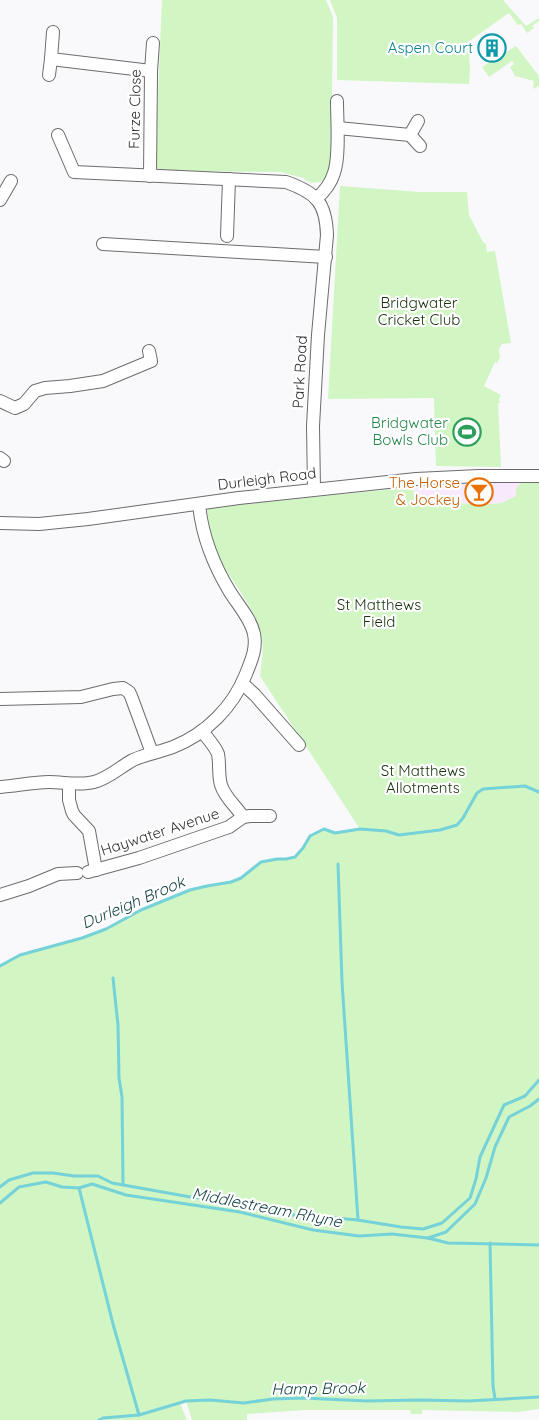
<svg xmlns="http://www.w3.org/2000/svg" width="539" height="1420" viewBox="0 0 539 1420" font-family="Quicksand,sans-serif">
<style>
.commercial{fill:#f8e9fd}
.green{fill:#d1f5c3}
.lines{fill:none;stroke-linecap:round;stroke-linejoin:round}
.stream{stroke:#74d2d8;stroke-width:3}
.minor-casing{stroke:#6c6c6e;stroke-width:14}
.minor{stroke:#fff;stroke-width:12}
.labels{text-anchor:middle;stroke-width:4.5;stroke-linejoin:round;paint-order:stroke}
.culture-label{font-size:15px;fill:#0d838f;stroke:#fff;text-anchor:end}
.street-label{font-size:15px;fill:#2e2f2f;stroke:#fff}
.park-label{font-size:15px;fill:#18330b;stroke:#fff}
.leisure-label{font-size:15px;fill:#27864d;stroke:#fff;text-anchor:end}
.food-label{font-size:15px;fill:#c56008;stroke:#fff;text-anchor:end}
.water-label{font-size:16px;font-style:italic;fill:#194547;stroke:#fff}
</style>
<rect width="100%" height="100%" fill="#f9f9fb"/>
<polygon class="commercial" points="476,481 521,483 516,489 516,496 501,503 482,505 414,499 413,487"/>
<g class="green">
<polygon points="162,0 326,0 333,17 331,168 327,177 320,182 311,183 303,178 281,172 160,171 155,165"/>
<polygon points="330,0 503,0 526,26 539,18 539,21 532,26 534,28 527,33 521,24 518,25 509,13 468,42 470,70 469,84 337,80 337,18"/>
<polygon points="516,46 539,76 539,86 533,89 534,81 515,76 510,67 514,64 512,61 489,77 482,67"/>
<polygon points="340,186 420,192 467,192 469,215 483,242 486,244 487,252 495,251 511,343 502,344 499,349 500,357 497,363 495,362 484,386 501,395 499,399 500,403 498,403 501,467 436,466 434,398 328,399"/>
<path d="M521 483H539V1409L517 1412 422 1410V1414H411L410 1410H305L247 1414V1420H192L186 1401 180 1403 187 1420H0V966L20 955 82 938 106 929 141 910 190 890 207 886 231 882 241 878 261 862 277 859H286L295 857 303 848 310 836 324 829 335 833 360 829 260 676C262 661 264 648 261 634 257 613 233 582 222 563 213 547 209 526 207 508L413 487 414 499 482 505 501 503 516 496V489Z"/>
</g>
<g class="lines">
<g class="stream">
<polyline points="338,864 342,982 358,1220"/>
<polyline points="0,966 20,955 82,938 106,929 141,910 190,890 207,886 231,882 241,878 261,862 277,859 286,859 295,857 303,848 310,836 324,829 335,833 360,829 386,831 399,835 440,830 457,825 463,818 477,793 483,789 525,786 539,792"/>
<polyline points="113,978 118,1025 119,1078 122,1097 123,1184"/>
<polyline points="0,1187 9,1180 33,1173 53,1173 74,1176 98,1176 112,1183 196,1198 214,1195 253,1203 287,1214 318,1219 335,1218 358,1220 401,1227 423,1229 442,1223 470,1198 476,1179 480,1157 504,1105 525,1096 539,1080"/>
<polyline points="79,1188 113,1324 139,1415"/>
<polyline points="0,1203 19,1187 46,1182 62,1187 79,1188 92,1184 126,1195 240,1212 313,1230 359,1236 392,1234 428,1238 448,1243 539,1245"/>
<polyline points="428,1238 446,1232 475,1204 486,1178 495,1147 509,1117 530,1106 539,1099"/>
<polyline points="490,1243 493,1386 495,1399"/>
<polyline points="99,1420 103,1418 139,1415 186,1401 210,1400 244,1403 273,1399 303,1398 367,1401 420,1400 468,1401 539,1397"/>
</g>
<g class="minor-casing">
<g id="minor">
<polyline points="53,32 51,59 151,71"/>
<polyline points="49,75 51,59"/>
<polyline points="338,128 410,135 420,146"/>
<path d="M58 135 74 172 286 182C317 193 326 203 327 235L318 335 313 426 314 489"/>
<polyline points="410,135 418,121"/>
<polyline points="150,176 151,71 153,43"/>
<path d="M316 199C324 192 331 183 334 173 340 156 337 120 337 101"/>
<polyline points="0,200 11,181"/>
<polyline points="227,236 229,179"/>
<polyline points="103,244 326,257"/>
<polyline points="0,401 15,408 24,404 35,391 45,388 70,386 103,381 151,361 149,351"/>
<polyline points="0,458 4,461"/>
<polyline points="0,523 39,524 88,519 239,498 416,479 479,476 539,476"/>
<polyline points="242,683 255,695 299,745"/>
<polyline points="0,699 81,697 113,689 123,688 129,692 131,696 152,753"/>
<path d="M202 731C207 738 215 746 218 754 220 764 218 775 221 785 225 798 236 806 243 817"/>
<polyline points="69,784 69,800 72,811 74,815 89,831 96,870"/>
<path d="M0 787C16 786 33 782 49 782 64 782 79 786 94 782 109 778 120 767 133 760 146 754 160 752 173 747 206 734 233 707 246 674 251 661 257 649 254 634 251 619 238 605 230 592 213 564 202 536 199 504"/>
<polyline points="88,872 139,858 229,827 243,817 250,816 270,816"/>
<polyline points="0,895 29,886 58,874 77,873"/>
</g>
</g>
<use href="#minor" class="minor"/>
</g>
<defs>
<g id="building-ring" transform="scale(1.4375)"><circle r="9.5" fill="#fff" stroke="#0f9aa8" stroke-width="1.5"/><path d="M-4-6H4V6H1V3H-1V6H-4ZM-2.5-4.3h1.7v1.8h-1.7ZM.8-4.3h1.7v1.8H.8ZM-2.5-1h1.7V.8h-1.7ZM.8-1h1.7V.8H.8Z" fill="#0f9aa8"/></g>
<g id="stadium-ring" transform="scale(1.4375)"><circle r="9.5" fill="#fff" stroke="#2e9e5b" stroke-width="1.5"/><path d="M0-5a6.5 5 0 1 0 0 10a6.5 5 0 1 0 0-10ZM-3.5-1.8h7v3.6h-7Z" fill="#2e9e5b"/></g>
<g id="bar-ring" transform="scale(1.4375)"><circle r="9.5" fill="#fff" stroke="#e8710a" stroke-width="1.5"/><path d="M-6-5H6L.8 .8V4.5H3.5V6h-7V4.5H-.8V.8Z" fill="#e8710a"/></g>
</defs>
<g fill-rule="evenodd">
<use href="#building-ring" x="492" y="48"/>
<use href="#stadium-ring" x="467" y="432"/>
<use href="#bar-ring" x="479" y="492"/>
</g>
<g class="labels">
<g class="culture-label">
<text x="473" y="53">Aspen Court</text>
</g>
<g class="street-label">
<text transform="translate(135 109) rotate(-89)" y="5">Furze Close</text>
<text transform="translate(300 372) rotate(-87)" y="5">Park Road</text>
<text transform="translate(267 479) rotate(-7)" y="5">Durleigh Road</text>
<text transform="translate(160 832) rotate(-18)" y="5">Haywater Avenue</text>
</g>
<g class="park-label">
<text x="419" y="308">Bridgwater<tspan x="419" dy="17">Cricket Club</tspan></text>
<text x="379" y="610">St Matthews<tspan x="379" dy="17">Field</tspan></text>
<text x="423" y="776">St Matthews<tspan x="423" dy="17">Allotments</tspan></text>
</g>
<g class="leisure-label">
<text x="448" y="428">Bridgwater<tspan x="448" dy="17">Bowls Club</tspan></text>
</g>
<g class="food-label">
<text x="460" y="488">The Horse<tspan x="460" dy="17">&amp; Jockey</tspan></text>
</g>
<g class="water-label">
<text transform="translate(133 902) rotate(-23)" y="6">Durleigh Brook</text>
<text transform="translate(267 1207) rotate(11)" y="6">Middlestream Rhyne</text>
<text transform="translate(318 1388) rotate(-1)" y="6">Hamp Brook</text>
</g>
</g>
</svg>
